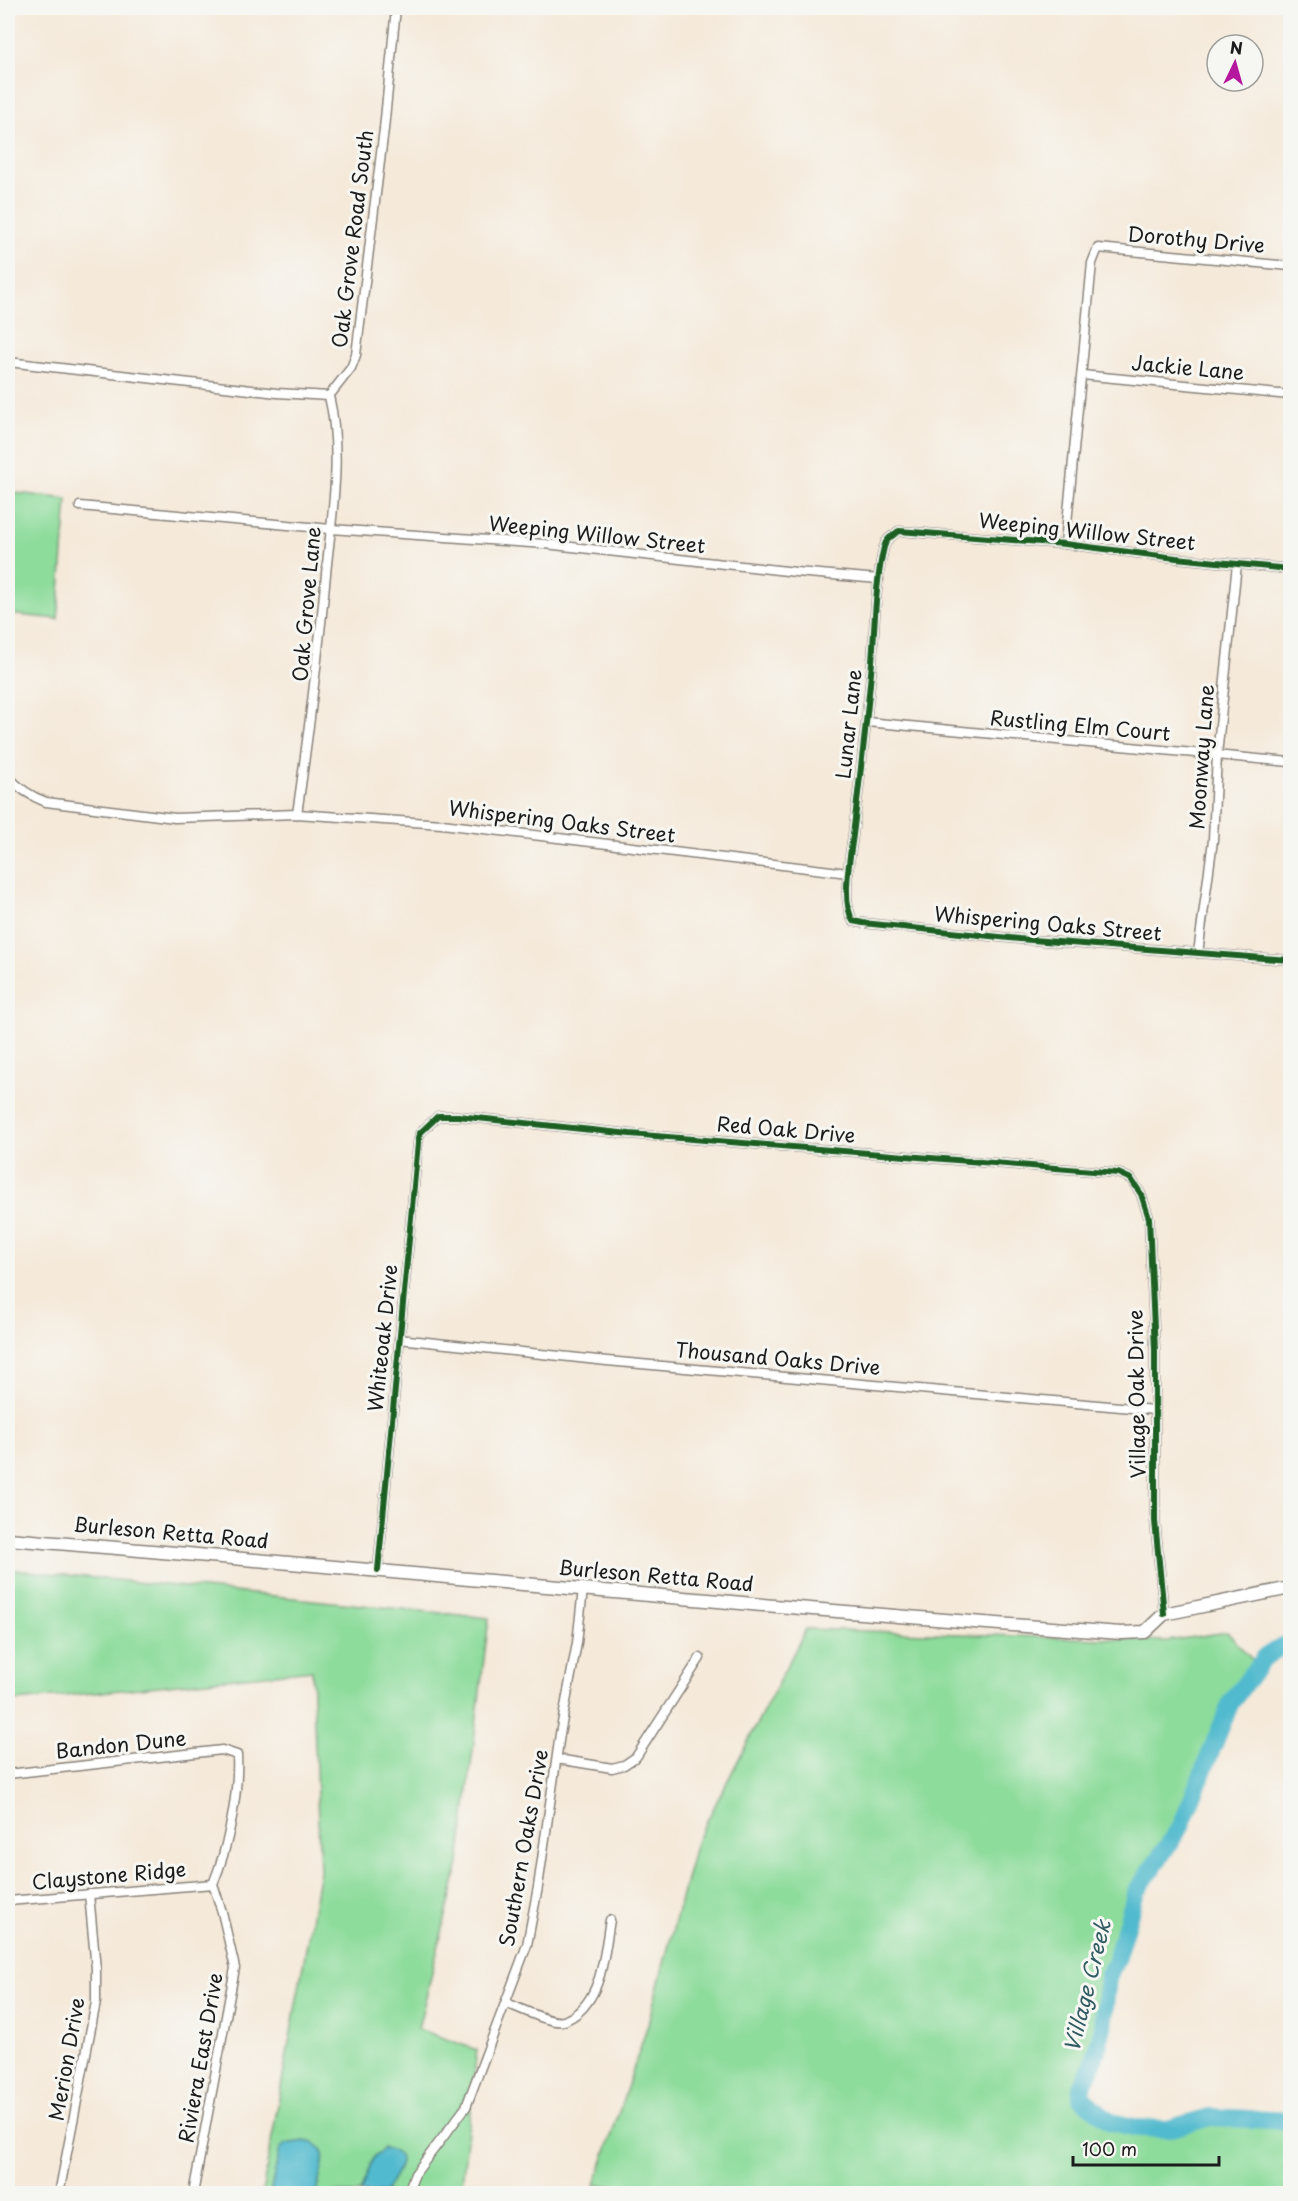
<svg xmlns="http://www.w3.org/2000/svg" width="1298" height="2201" viewBox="0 0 1298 2201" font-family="'Playpen Sans',sans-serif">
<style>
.green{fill:#8ddc9b;stroke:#547c5c;stroke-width:1.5}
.water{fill:#51bace;stroke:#366b75;stroke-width:1.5}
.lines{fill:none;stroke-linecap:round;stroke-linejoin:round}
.river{stroke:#51bace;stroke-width:18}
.street-casing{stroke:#88827a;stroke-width:11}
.secondary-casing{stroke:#88827a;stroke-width:15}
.street{stroke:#fff;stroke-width:8}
.secondary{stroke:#fff;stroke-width:12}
.cycleway-casing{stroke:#f6f6f2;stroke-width:10}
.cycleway{stroke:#1b5e20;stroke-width:6}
.labels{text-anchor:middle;stroke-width:6;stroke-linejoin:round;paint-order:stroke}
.street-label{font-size:20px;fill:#1c1c1c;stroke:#f6f6f2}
.water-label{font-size:21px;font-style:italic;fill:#315b63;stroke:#f6f6f2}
</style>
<rect width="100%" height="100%" fill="#f6f6f2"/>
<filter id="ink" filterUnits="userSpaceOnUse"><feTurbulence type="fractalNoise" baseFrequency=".0167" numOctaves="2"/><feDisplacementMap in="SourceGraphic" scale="12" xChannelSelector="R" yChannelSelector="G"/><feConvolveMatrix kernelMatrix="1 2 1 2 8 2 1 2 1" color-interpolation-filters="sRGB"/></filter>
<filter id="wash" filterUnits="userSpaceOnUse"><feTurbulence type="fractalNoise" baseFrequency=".008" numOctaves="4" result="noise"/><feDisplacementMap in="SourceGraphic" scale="24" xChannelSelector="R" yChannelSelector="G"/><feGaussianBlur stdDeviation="1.35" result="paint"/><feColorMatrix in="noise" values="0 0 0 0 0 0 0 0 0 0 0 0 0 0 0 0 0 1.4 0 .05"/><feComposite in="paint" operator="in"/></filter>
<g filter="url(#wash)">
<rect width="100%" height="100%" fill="#f5e9d9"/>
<g class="green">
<polygon points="8,492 67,499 58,619 8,614"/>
<polygon points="8,1569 489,1618 459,1863 418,2029 477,2050 461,2193 262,2193 320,1871 312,1670 8,1702"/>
<polygon points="806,1629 1167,1641 1227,1632 1258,1666 1231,1702 1181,1826 1136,1892 1116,1960 1108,1977 1103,2027 1094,2061 1082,2087 1081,2097 1111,2122 1138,2128 1167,2129 1210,2117 1290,2121 1290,2193 737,2194 736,2191 595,2185 648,2024 696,1842"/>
</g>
<g class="water">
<path d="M304 2141C337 2145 319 2173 316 2193H270L280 2149 286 2144Z"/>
<path d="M384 2148C416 2154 391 2177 385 2193H360L374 2156Z"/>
</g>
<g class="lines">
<polyline class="river" points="1290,1644 1282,1646 1265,1657 1231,1702 1181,1826 1136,1892 1116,1960 1108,1977 1103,2027 1094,2061 1082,2087 1081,2097 1111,2122 1138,2128 1167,2129 1210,2117 1290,2121"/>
</g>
</g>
<g filter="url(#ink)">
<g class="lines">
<g class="street-casing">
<g id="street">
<polyline points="8,362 277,393 329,396 351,368 356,355 384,129 396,8"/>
<polyline points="1082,375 1290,395"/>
<polyline points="80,506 331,529 545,544 796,572 879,579"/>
<polyline points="1065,544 1092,263 1098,248 1290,266"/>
<path d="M1290 569 1176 558 1065 544 899 531C892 536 886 539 884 547 875 584 875 624 872 662 867 720 860 777 853 835 850 858 841 901 853 921L863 923 1019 939 1290 960"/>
<polyline points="867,722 1290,762"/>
<path d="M8 776C19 789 30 796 46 802L175 818 297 814 442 824 848 873"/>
<path d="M297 814C309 731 319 648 327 564 333 509 342 450 329 396"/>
<polyline points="1198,953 1213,840 1217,755 1237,564"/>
<polyline points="399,1339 607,1361 1154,1410"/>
<polyline points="378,1570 418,1143 420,1133 438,1116 458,1116 630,1134 1118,1173 1131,1179 1141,1194 1149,1218 1155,1350 1155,1521 1164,1614"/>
<polyline points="557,1759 612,1768 624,1765 636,1757 700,1658"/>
<path d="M8 1774 222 1750 237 1755C239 1794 228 1848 213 1884L222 1912 235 1968 193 2194"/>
<polyline points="8,1901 213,1884"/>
<path d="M506 2003C520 2008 550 2024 564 2021 565 2021 571 2017 572 2017 603 1997 604 1953 610 1920"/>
<polyline points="59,2194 96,2002 96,1969 89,1894"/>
<polyline points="407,2194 415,2174 466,2107 527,1945 538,1887 560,1734 577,1643 583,1589"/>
</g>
</g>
<g class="secondary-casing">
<path id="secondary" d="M8 1539C379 1569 749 1607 1121 1633L1145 1632 1164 1614 1290 1588"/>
</g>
<use href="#street" class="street"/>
<use href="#secondary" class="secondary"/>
<g class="cycleway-casing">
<g id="cycleway">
<path d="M1290 569 1176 558 1065 544 899 531C892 536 886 539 884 547 875 584 875 624 872 662 867 720 860 777 853 835 850 858 841 901 853 921L863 923 1019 939 1290 960"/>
<polyline points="378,1570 418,1143 420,1133 438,1116 458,1116 630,1134 1118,1173 1131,1179 1141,1194 1149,1218 1155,1350 1155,1521 1164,1614"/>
</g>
</g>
<use href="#cycleway" class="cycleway"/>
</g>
</g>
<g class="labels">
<g class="street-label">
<text transform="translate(353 239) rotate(-83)" y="7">Oak Grove Road South</text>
<text transform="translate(1196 240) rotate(5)" y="7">Dorothy Drive</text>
<text transform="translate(1188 368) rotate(5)" y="7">Jackie Lane</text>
<text transform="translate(1087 532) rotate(6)" y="7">Weeping Willow Street</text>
<text transform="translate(597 535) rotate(6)" y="7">Weeping Willow Street</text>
<text transform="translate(307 604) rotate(-85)" y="7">Oak Grove Lane</text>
<text transform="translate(849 724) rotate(-84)" y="7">Lunar Lane</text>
<text transform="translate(1080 726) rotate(5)" y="7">Rustling Elm Court</text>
<text transform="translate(1202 757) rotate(-86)" y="7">Moonway Lane</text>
<text transform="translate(562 822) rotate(7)" y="7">Whispering Oaks Street</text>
<text transform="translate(1048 924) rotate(5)" y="7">Whispering Oaks Street</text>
<text transform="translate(786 1130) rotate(5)" y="7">Red Oak Drive</text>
<text transform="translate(383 1338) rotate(-84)" y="7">Whiteoak Drive</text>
<text transform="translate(778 1359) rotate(5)" y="7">Thousand Oaks Drive</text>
<text transform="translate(1137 1394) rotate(-91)" y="7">Village Oak Drive</text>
<text transform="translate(171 1533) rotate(5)" y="7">Burleson Retta Road</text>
<text transform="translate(656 1576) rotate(5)" y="7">Burleson Retta Road</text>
<text transform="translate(121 1745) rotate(-6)" y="7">Bandon Dune</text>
<text transform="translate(524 1848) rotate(-80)" y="7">Southern Oaks Drive</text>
<text transform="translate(109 1876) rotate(-5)" y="7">Claystone Ridge</text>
<text transform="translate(201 2058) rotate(-80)" y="7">Riviera East Drive</text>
<text transform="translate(67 2059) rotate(-80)" y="7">Merion Drive</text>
</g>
<g class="water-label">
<text transform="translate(1088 1986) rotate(-76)" y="7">Village Creek</text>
</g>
</g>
<rect width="1298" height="2201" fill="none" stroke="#f6f6f2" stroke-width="30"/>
<g transform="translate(1235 63) rotate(5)"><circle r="28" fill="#f6f6f2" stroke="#9f9f9c" stroke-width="1.5"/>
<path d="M0-4.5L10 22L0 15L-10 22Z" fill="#b5179e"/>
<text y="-9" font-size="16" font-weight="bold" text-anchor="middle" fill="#1c1c1c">N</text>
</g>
<path d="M1073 2156v9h146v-9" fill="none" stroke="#1c1c1c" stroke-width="3"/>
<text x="1082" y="2156" font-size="18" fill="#1c1c1c" stroke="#f6f6f2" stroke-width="4.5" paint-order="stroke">100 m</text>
</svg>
